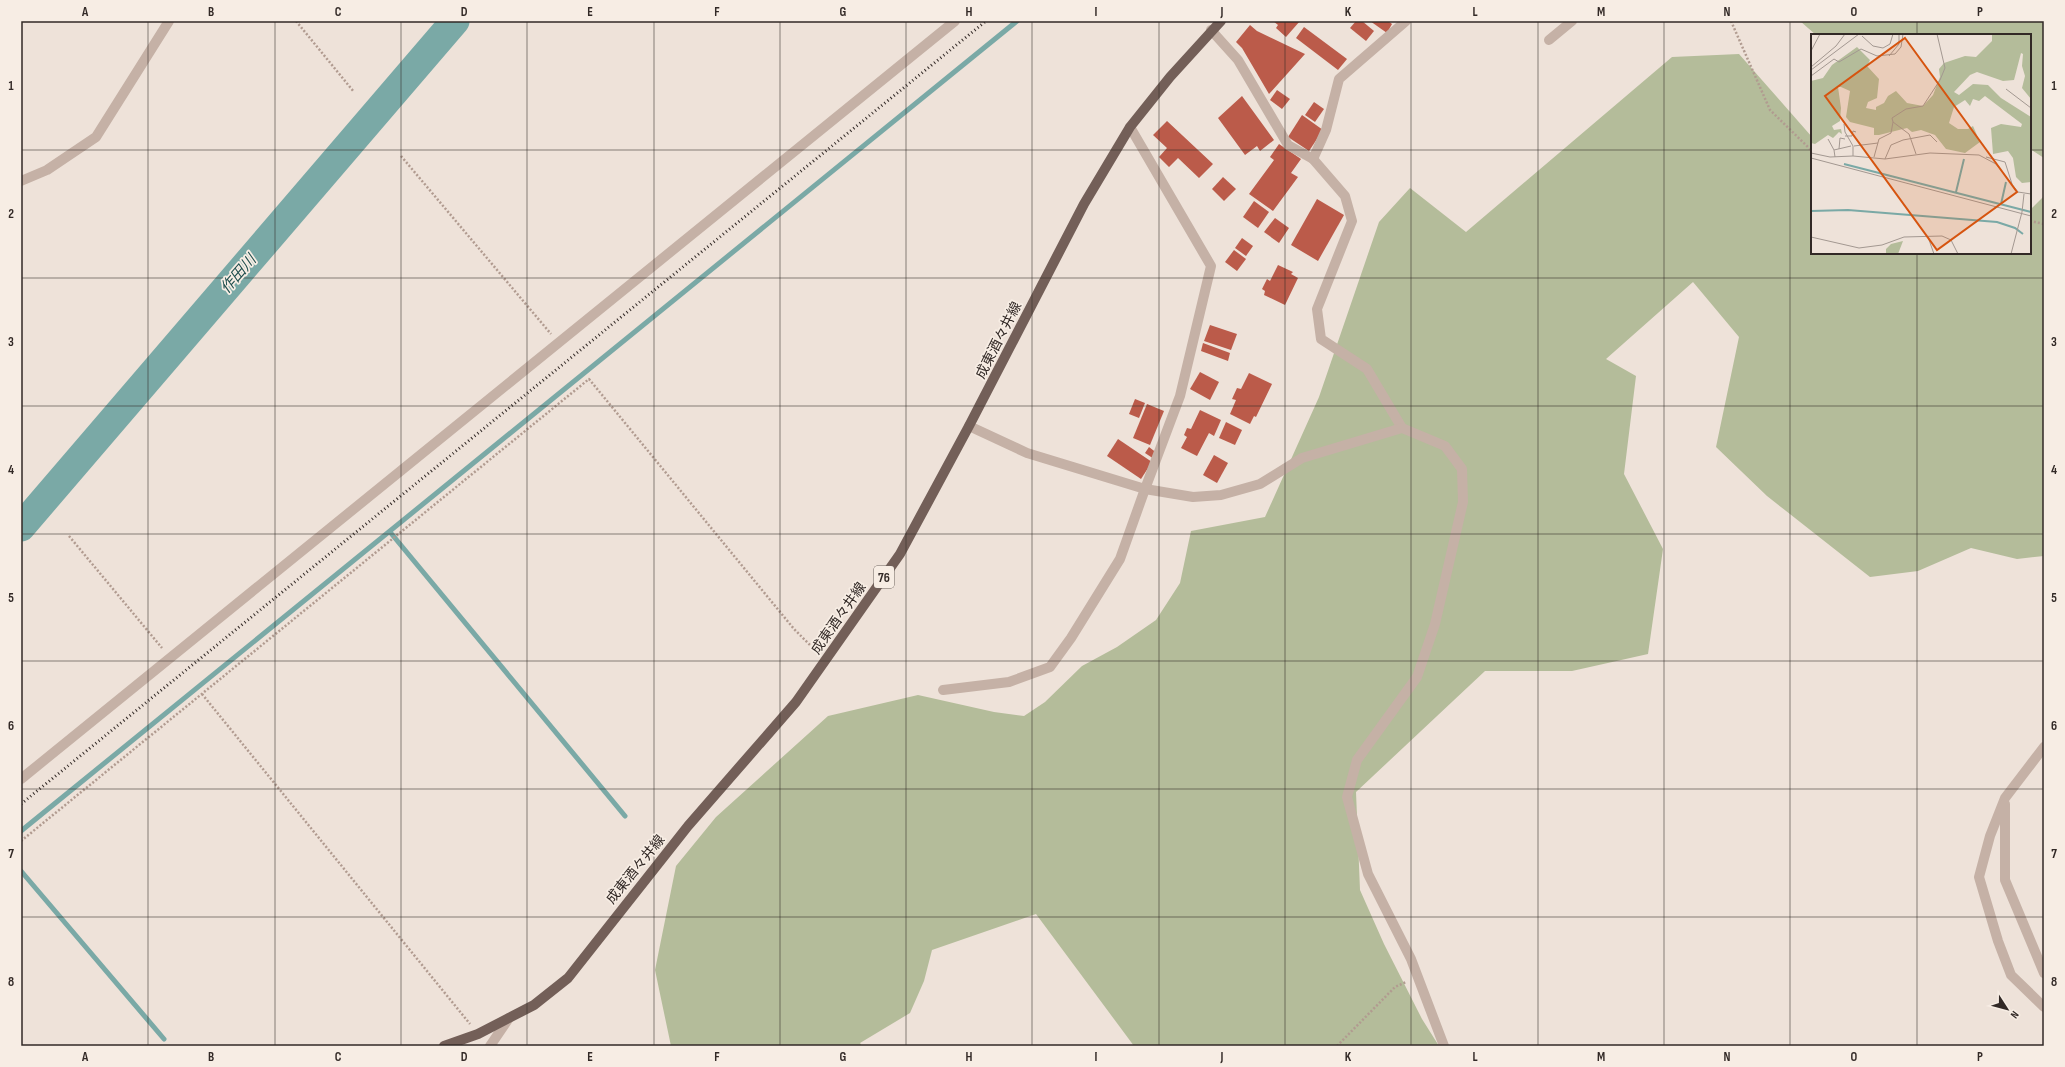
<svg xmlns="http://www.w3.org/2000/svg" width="2065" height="1067" viewBox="0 0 2065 1067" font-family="'Sofia Sans Condensed','Noto Sans JP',sans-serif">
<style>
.green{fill:#b4bc9a}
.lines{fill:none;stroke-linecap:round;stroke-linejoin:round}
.stream{stroke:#7aa9a6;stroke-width:5}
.river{stroke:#7aa9a6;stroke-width:29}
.building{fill:#bb5b4a}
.path{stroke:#b19b90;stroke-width:2.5;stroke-dasharray:2 2;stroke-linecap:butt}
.minor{stroke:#c5b1a6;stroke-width:10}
.major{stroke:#735f58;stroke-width:10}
.rail{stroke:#322926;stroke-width:3;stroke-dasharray:1 3;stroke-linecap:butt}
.grid{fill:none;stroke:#322926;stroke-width:1;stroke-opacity:0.55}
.labels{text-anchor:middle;stroke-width:3.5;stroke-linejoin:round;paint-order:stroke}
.shield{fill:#f7ede4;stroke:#6d645f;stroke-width:1}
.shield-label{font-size:13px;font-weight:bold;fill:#322926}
.street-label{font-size:14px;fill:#322926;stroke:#f7ede4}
.water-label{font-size:15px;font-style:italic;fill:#204f4e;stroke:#f7ede4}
.inset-river{fill:none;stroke:#7aa9a6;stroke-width:2}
.inset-road{fill:none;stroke:#a39891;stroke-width:1}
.view{fill:#d6540f;fill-opacity:0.15;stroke:#d6540f;stroke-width:2}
.inset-edge{fill:none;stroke:#322926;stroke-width:2}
.neatline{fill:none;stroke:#322926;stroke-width:1.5}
.grid-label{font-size:13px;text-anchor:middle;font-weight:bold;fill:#322926}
</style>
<rect width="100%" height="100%" fill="#eee2d9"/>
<g class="green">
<polygon points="1800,21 2044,21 2044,158 2030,149 2030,35 1816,35"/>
<polygon points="1739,54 1812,137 1812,253 2030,253 2030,210 2044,196 2044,556 2017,559 1971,548 1918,571 1870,577 1767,496 1716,447 1739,337 1693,282 1606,359 1636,376 1624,474 1663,549 1648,654 1572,671 1485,671 1356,792 1360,890 1384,944 1422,1019 1439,1046 1134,1046 1036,914 932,950 924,981 910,1013 860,1043 862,1046 671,1046 655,970 676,866 716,817 828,716 918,695 994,712 1024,716 1045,702 1082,666 1117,647 1156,620 1180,583 1191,531 1265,517 1319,397 1379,222 1410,188 1466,232 1672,57"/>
</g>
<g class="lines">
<g class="stream">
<polyline points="390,532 625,816"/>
<polyline points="21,831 1017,21"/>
<polyline points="21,871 164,1039"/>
</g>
<polyline class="river" points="21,527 455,21"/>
</g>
<g class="building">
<polygon points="1273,21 1300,21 1286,37 1276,28 1278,25"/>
<polygon points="1356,21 1362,21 1374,31 1366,41 1350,28"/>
<polygon points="1370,21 1388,21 1392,24 1387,33"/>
<polygon points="1250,25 1257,31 1305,54 1269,94 1242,48 1236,42"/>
<polygon points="1304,27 1347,59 1338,70 1296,38"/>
<polygon points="1277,90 1290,99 1282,109 1270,100"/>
<polygon points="1242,96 1274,140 1260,151 1257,146 1245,155 1218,118"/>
<polygon points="1314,102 1324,109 1315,122 1305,115"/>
<polygon points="1302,115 1323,130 1309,151 1288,137"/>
<polygon points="1167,121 1213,164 1199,178 1178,158 1169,167 1159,157 1167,148 1153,135"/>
<polygon points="1279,144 1301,159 1291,173 1298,177 1273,211 1249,194 1274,160 1270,157"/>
<polygon points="1223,177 1236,189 1224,201 1212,189"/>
<polygon points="1317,199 1344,215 1318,261 1291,245"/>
<polygon points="1254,201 1269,212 1258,228 1243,217"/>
<polygon points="1275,218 1289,228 1279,243 1264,232"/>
<polygon points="1242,238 1253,246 1246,256 1235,248"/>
<polygon points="1234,250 1246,259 1237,271 1225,262"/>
<polygon points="1278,265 1293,272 1291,274 1298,278 1285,305 1264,295 1265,291 1262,289 1267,279 1270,281"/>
<polygon points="1210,325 1237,334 1231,350 1204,341"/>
<polygon points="1203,343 1230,353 1228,361 1201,351"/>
<polygon points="1200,372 1219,382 1210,400 1190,389"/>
<polygon points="1249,373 1272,384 1256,417 1254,416 1250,424 1230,414 1236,400 1232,399 1237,388 1241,389"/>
<polygon points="1135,399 1145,403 1139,418 1129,414"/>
<polygon points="1147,404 1164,411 1150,445 1133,438"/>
<polygon points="1200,410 1221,420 1214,436 1209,433 1197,456 1181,448 1187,437 1184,435 1187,428 1191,429"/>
<polygon points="1226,422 1242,430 1235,445 1219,438"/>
<polygon points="1118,439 1152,462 1141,479 1107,456"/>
<polygon points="1149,447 1158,454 1154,459 1145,453"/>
<polygon points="1214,455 1228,463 1217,483 1203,475"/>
</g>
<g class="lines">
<g class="path">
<polyline points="296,21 354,92"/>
<polyline points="1731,21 1770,110 1812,151"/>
<polyline points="401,156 551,334"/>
<polyline points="2030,221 2044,224"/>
<polyline points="69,536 162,648"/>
<polyline points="202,694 470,1024"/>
<polyline points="21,841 589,379 794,629 816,651"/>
<polyline points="1337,1046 1395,987 1406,982"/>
</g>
<g class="minor">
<polyline points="1211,30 1238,60 1288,145 1313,159 1345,196 1352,221 1317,309 1321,339 1367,369 1402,428"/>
<polyline points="1549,40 1572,21"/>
<polyline points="1313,159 1326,130 1339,79 1406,21"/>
<polyline points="21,181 47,170 96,137 169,21"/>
<polyline points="969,426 1027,453 1145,489 1193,497 1221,495 1260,484 1302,458 1402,428 1445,446 1462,469 1463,502 1435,624 1417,677 1357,760 1347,797 1368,874 1411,959 1444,1046"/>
<polyline points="943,690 1009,682 1050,667 1071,638 1120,559 1145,489 1180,396 1211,266 1130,127"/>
<polyline points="2044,747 2005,798 1990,836 1979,877 1998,941 2011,975 2044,1007"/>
<polyline points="21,779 955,21"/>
<polyline points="2005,804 2005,880 2044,973"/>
<polyline points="490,1046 509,1018"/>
</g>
<polyline class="major" points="444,1046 478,1034 534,1005 568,978 688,826 796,702 900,554 969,426 1084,204 1130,127 1170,77 1221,21"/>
<polyline class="rail" points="21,804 986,21"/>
</g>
<path class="grid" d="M148 21V1046M275 21V1046M401 21V1046M527 21V1046M654 21V1046M780 21V1046M906 21V1046M1032 21V1046M1159 21V1046M1285 21V1046M1411 21V1046M1538 21V1046M1664 21V1046M1790 21V1046M1917 21V35M21 150H1812M2030 150H2044M1917 253V1046M21 278H2044M21 406H2044M21 534H2044M21 661H2044M21 789H2044M21 917H2044"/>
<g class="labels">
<rect class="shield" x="874" y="566" width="20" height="22" rx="3"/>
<g class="shield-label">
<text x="884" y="582">76</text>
</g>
<g class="street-label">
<text transform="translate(998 340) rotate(-63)" y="5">成東酒々井線</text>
<text transform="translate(838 618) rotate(-55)" y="5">成東酒々井線</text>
<text transform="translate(635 869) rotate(-51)" y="5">成東酒々井線</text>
</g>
<g class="water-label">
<text transform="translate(238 274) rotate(-49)" y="5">作田川</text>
</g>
</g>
<g transform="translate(1811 34)">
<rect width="220" height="220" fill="#eee2d9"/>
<path d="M181 0H220V65L211 54 214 42 211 32 212 20 210 19 203 46 192 47 166 38 159 41 143 58 148 61 162 50 177 51 190 64 220 83V148L211 149 205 143 202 124 197 117 182 120 180 94 190 90 210 93 211 90 174 62 168 67 162 65 159 72 154 66 143 73 138 89 147 95H157L162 92 169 108 154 119 135 115 124 101 110 96 101 98 96 94 68 101H63V94L39 88 35 83 39 57 30 53H27L30 74 29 87 21 92 23 96 30 95 31 100 28 98 22 104 17 101 4 110 0 109V47L12 44 21 31 46 13 59 26 56 32 68 45 66 64 57 68 55 74 65 76V73L73 69 77 62 85 57 96 69 112 72 122 61 129 43 128 35 133 29 154 22 165 23 181 7ZM92 207 87 220H75V215L80 210Z" fill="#b4bc9a"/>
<path class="inset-river" d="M33 130 220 178M145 158 153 125M190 170 195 148M0 177 37 176 186 188 204 194 212 200"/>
<path class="inset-road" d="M51 2 62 12 72 14 79 10 82 0M0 17 9 0M78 22 88 10V0M0 33 25 12 34 0M0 36 48 0M0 42 23 25 28 28 50 15 66 22 84 20 90 13 92 0M195 55 220 74M33 90 34 98 42 112V122M34 102H41L42 97 45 98M17 105 23 116M43 112 67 109M28 115 29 104 34 105M0 119 19 123 42 122 74 125 119 119 168 121 185 130 207 158 220 160M105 120 98 100 82 88 81 84 95 75 112 72 129 46 134 34 126 0M24 123 23 116 40 112M63 123 68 105 80 99 82 88M175 123 194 128 201 150M0 124 220 182M74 125 80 111 92 106 119 101 126 108M0 203 48 214 71 211 93 203 131 202 140 206 147 220M117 203 123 220M200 220 211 178 213 160"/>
<path class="view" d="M94 4 206 158 126 216 14 62Z"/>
<rect width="220" height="220" class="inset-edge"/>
</g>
<rect width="2065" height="1067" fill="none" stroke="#f7ede4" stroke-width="44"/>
<g transform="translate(2007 1009) rotate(126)" stroke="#f7ede4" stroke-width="3" paint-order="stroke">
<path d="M0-3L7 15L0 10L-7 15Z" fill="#322926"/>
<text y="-6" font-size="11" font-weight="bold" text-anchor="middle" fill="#322926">N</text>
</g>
<rect x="22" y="22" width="2021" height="1023" class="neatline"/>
<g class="grid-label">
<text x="85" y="16">A</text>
<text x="211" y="16">B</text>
<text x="338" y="16">C</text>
<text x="464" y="16">D</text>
<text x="590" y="16">E</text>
<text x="717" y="16">F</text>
<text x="843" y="16">G</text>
<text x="969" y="16">H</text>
<text x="1096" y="16">I</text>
<text x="1222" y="16">J</text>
<text x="1348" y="16">K</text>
<text x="1475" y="16">L</text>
<text x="1601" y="16">M</text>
<text x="1727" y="16">N</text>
<text x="1854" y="16">O</text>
<text x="1980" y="16">P</text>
<text x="11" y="90">1</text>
<text x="2054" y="90">1</text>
<text x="11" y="218">2</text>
<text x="2054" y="218">2</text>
<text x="11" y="346">3</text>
<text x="2054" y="346">3</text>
<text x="11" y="474">4</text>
<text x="2054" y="474">4</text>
<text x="11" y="602">5</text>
<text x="2054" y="602">5</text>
<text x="11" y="730">6</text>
<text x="2054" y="730">6</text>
<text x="11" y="858">7</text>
<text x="2054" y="858">7</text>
<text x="11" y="986">8</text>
<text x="2054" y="986">8</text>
<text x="85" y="1061">A</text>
<text x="211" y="1061">B</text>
<text x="338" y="1061">C</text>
<text x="464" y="1061">D</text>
<text x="590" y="1061">E</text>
<text x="717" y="1061">F</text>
<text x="843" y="1061">G</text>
<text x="969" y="1061">H</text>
<text x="1096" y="1061">I</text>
<text x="1222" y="1061">J</text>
<text x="1348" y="1061">K</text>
<text x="1475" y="1061">L</text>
<text x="1601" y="1061">M</text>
<text x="1727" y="1061">N</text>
<text x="1854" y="1061">O</text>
<text x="1980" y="1061">P</text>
</g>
</svg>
